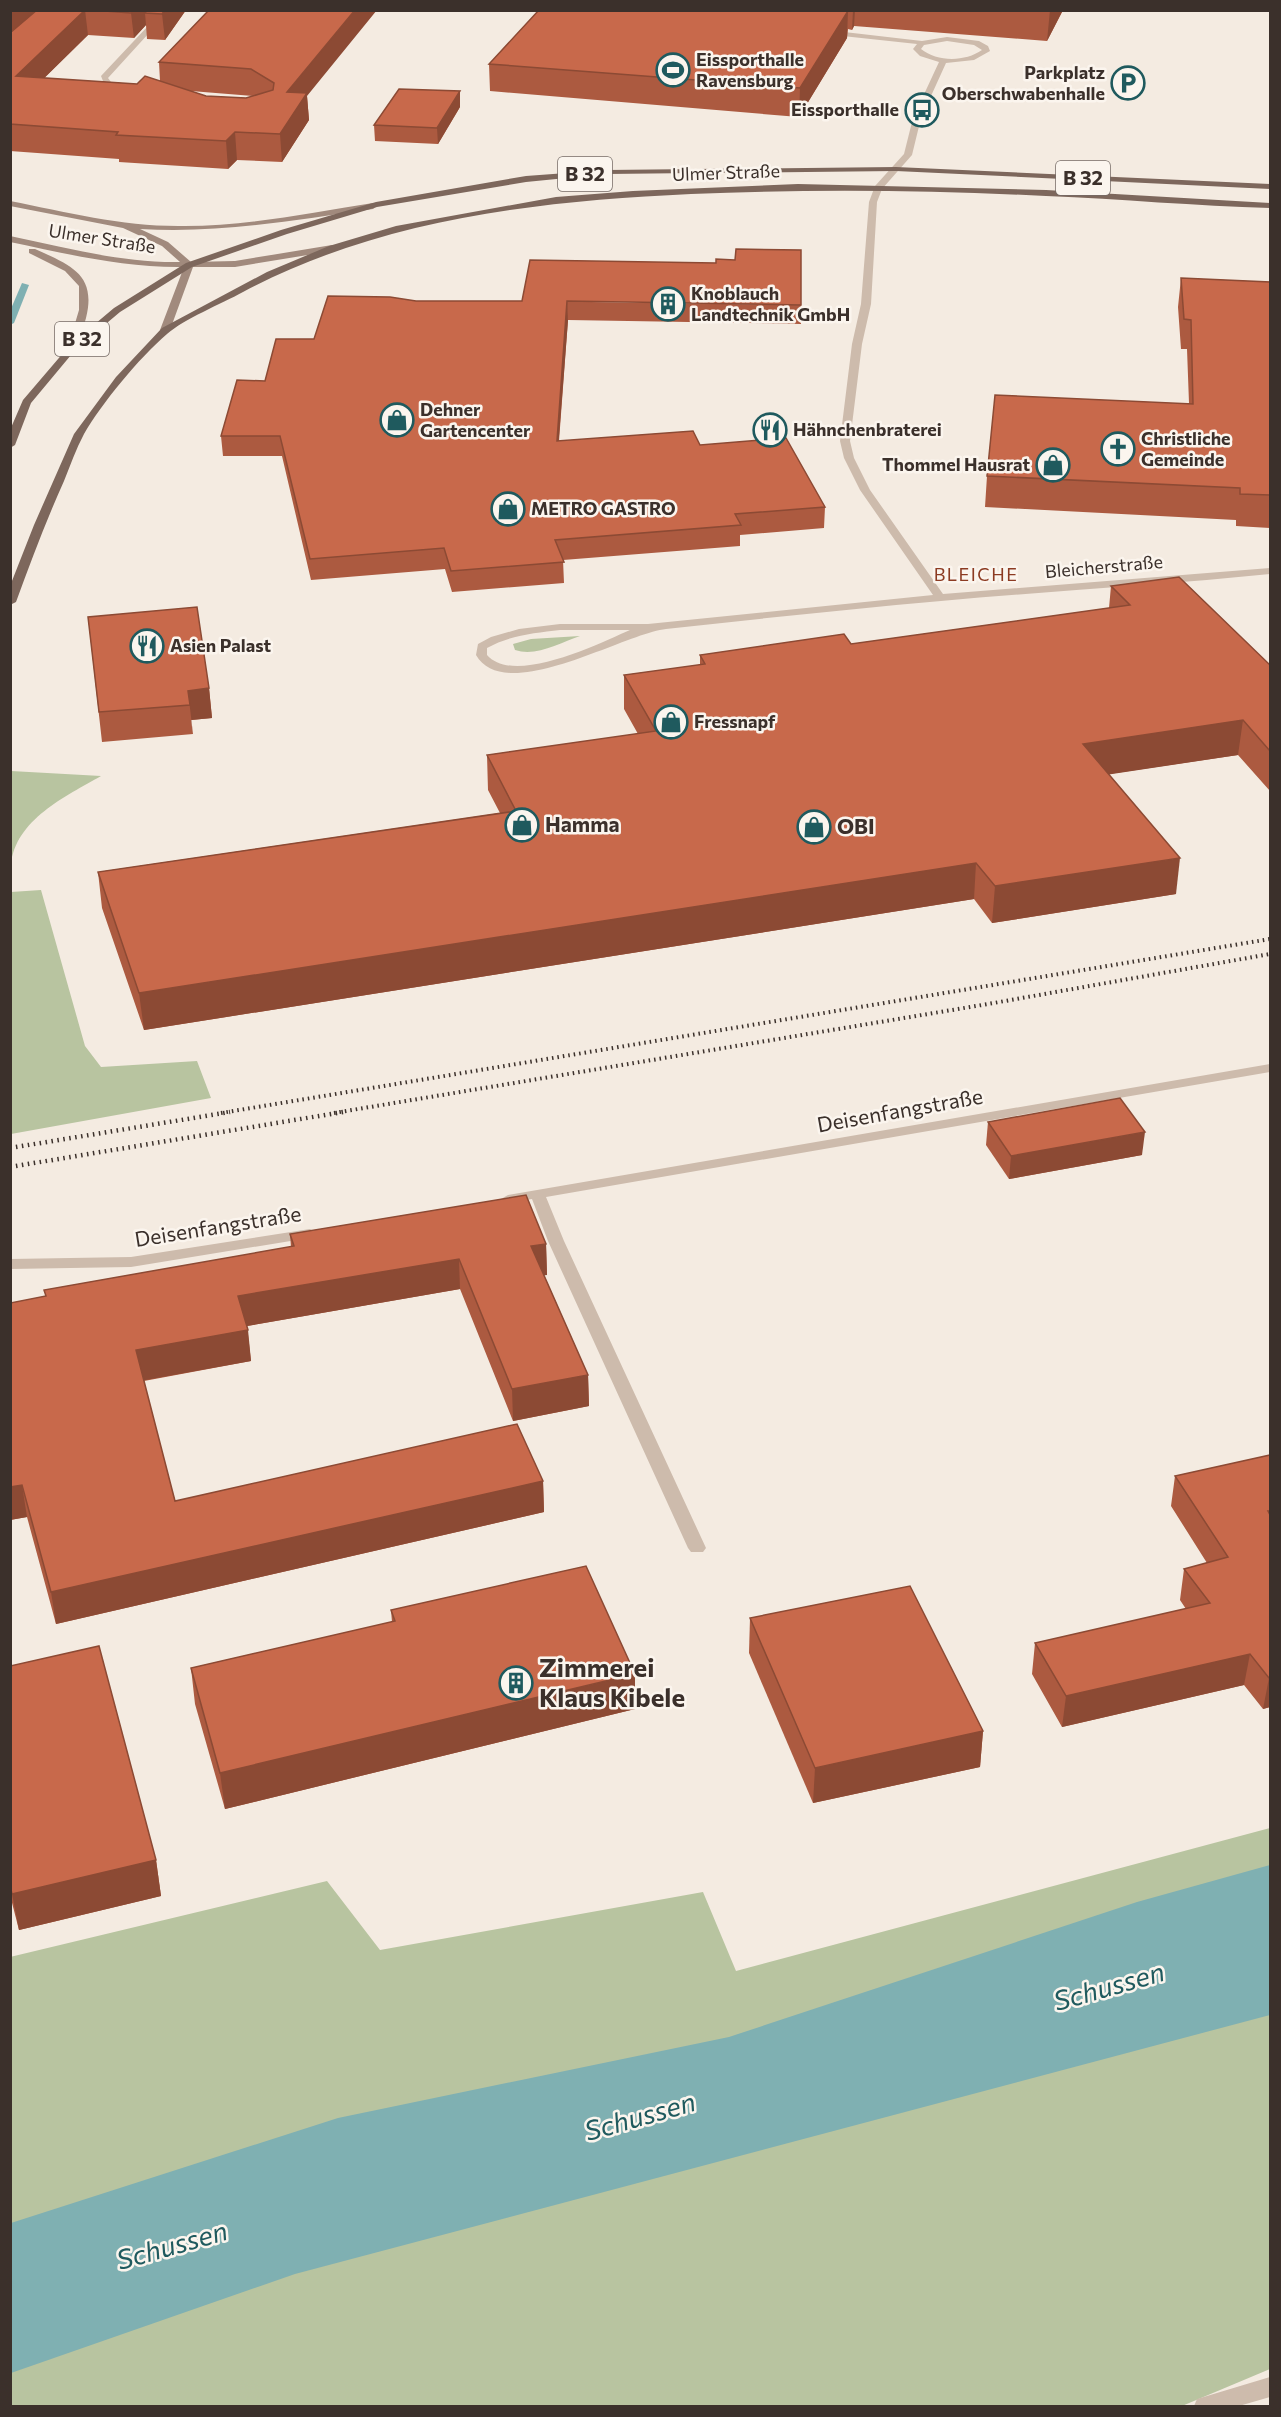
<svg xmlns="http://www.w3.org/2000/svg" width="1281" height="2417" viewBox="0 0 1281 2417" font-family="Commissioner,sans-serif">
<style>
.green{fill:#b8c4a0}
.water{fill:#7fb0b2}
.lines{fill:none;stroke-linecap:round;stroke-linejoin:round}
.stream{fill:#7fb0b2;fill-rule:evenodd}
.street{fill:#cdbbac;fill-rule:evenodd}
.secondary{fill:#a18a7d;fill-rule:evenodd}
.primary{fill:#7d675c;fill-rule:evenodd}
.rail-far1{stroke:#3b302b;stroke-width:4;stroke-dasharray:1.5 4;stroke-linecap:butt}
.rail{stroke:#3b302b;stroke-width:4.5;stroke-dasharray:1.5 4.5;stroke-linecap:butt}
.wall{fill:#ac5a40;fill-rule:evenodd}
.shaded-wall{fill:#8c4a34}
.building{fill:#c8694b;stroke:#8c4a34;stroke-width:1.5}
.labels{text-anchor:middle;stroke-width:5;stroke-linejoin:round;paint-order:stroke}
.far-poi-label{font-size:18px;font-weight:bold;fill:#3b302b;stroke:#fbf5ee;text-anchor:start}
.far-street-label{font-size:18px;fill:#3b302b;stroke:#fbf5ee}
.far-neighbourhood-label{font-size:18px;letter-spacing:1.5px;fill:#8c3b22;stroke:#fbf5ee}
.shield{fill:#fbf5ee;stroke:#756b66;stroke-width:1.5}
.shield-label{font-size:20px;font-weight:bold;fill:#3b302b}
.poi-label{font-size:21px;font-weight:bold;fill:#3b302b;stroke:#fbf5ee;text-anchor:start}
.street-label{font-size:21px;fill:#3b302b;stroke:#fbf5ee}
.near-poi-label{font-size:26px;font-weight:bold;fill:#3b302b;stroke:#fbf5ee;text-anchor:start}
.near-water-label{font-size:27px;font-style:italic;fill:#1f5a5e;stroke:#fbf5ee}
</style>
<rect width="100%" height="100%" fill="#f4ebe1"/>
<g class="green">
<path d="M580 636C560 643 536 657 515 650L513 644 531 639Z"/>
<path d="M11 771 101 776C66 796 15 820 11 865Z"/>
<polygon points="41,890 85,1046 101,1067 197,1061 211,1098 11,1134 11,892"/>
<polygon points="1270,1828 1270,2369 1182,2406 11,2406 10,1957 327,1881 380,1950 703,1892 736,1971"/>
</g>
<polygon class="water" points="1270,1865 1270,2015 295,2274 11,2373 11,2223 338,2118 729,2037 1137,1902"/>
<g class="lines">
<polygon class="stream" points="22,283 29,285 14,323 10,325 10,311"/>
<g class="street">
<polygon points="163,10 170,10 108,78 111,82 127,88 127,92 105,86 101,76"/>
<polygon points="456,10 512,10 509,12"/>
<path d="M827 30 922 41 947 37 979 41 988 46 990 51 974 60 946 63 921 118 912 155 882 189 877 202 871 304 862 344 850 441 854 458 870 490 943 594 1270 568V574C1161 585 1051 591 941 601 849 609 758 619 666 629 625 633 505 706 476 655L478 644 491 637 519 629 560 624H648L933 595 860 490 844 458 840 441 852 344 861 304 869 202 875 186 904 154 913 118 939 62 920 56 913 49 917 44 824 34ZM947 41 974 45 982 50C965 62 937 62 921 49L924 45ZM560 630H630C600 643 514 686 487 655V648C510 635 535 633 560 630Z"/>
<polygon points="1270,1064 1270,1072 546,1197 564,1241 706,1548 703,1552 691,1552 688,1548 548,1241 532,1199 508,1203 501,1199 508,1195"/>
<polygon points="310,1229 318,1234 315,1237 131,1267 10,1269 10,1259 131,1257"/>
<polygon points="1270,2377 1270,2397 1239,2406 1194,2406 1197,2399"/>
</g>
<g class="secondary">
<path d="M10 201C66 212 121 226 178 226 243 227 309 213 373 203L377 206 373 209C295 220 219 234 140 229L168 242 191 262 235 261 332 245 336 248 332 251 235 267H193L170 330 165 333 160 330 184 267C124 268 68 254 10 242V236C67 248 122 263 180 262L162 246 123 228 10 206Z"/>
<path d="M29 249H35C70 265 97 274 86 318 83 328 81 339 76 349L68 347 79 310V286L65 271 29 253Z"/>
</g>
<g class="primary">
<polygon points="896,167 1270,184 1270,189 896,171 607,174 526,182 377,207 287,234 192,267 120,312 76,349 31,403 15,445 10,448 10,430 23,400 70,345 114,308 186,263 281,230 376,202 526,176 607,170"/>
<path d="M798 184 1046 190 1270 203V208C1196 206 1121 199 1046 196 928 190 810 189 691 194 538 201 380 219 243 292 221 304 184 319 167 334 139 358 102 403 84 434 76 449 70 466 64 481 46 521 31 561 16 602L10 605V586L34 525 74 434 116 377 162 328 267 272 329 246 396 226 556 197 633 191Z"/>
</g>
<g class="rail-far1">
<polyline points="221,1113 1270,939"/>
<polyline points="334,1113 988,1004 1270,954"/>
</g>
<g class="rail">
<polyline points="10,1148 230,1112"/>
<polyline points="10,1167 343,1112"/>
</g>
</g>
<g class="wall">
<path d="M10 10H186L165 40 147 39 146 25 134 38 88 35 44 78 137 84 160 81 159 62 209 10 307 96 309 120 282 162 237 160 228 169 119 162V159L10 151ZM191 91 253 96 246 98 206 96Z"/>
<polygon points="539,10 1063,10 1047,41 854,26 852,30 848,29 847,38 799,117 490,91 489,64"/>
<polygon points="460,107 438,144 375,141 374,125"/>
<polygon points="1181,278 1270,282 1270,528 1236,526 1236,520 985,507 987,476 1189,403 1187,349 1181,349 1178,307"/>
<polygon points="416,301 522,301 801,305 801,324 568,320 559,441 700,445 825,507 824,528 740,535 740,546 563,560 564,583 452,592 445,569 311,580 282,456 223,456 221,436 265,381 314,339"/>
<polygon points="1111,586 1270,665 1270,791 1238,755 1109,774 1176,894 992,923 974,899 144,1030 102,908 98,872 500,813 488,790 487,755 638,734 624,709 624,675 700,665 700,655 851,644 1109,608"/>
<polygon points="88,617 209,688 212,718 191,720 193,734 102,742"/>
<polygon points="988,1122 1142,1155 1009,1179 986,1145"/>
<polygon points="290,1234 546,1244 547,1275 544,1275 588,1375 589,1406 513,1421 460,1289 247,1326 251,1361 144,1381 175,1501 543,1481 544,1512 56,1624 27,1517 10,1520 45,1296 291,1247"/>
<polygon points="1270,1455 1270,1707 1263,1709 1244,1685 1062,1727 1032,1674 1035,1643 1186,1609 1180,1600 1184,1569 1207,1563 1171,1506 1175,1476"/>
<polygon points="391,1610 635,1709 225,1809 195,1704 191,1668 392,1622"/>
<polygon points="750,1618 983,1731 980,1767 813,1803 749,1653"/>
<polygon points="10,1666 156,1860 161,1896 19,1930 10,1895"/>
</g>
<g class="shaded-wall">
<polygon points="10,10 63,10 10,34"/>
<polygon points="85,10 88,35 19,103 16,76"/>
<polygon points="133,10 159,10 145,13 146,25 134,38 131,13"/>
<polygon points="165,10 186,10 165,40 162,14"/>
<polygon points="355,10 377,10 307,96 309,120 282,162 280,134 287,92"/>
<polygon points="853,10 855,10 854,26 852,30"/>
<polygon points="1050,10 1063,10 1047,41"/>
<polygon points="848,11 847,38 799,117 800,88"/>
<polygon points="460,91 460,107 438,144 437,128"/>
<polygon points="235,132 237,160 228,169 226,141"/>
<polygon points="567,301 568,320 557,462 557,441"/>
<polygon points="209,688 212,718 191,720 193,734 188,691"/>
<polygon points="1243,720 1238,755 1079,779 1083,744"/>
<polygon points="1180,858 1176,894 992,923 995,886"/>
<polygon points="976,863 974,899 144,1030 139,993"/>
<polygon points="1145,1132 1142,1155 1009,1179 1011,1156"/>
<polygon points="546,1244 547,1275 532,1277 531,1246"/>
<polygon points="459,1259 460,1289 241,1327 238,1296"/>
<polygon points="248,1330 251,1361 140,1381 136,1350"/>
<polygon points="588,1375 589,1406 513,1421 512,1389"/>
<polygon points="543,1481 544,1512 56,1624 51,1592"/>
<polygon points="22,1485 27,1517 10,1520 10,1487"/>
<polygon points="1250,1654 1244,1685 1062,1727 1066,1696"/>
<polygon points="635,1674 635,1709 225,1809 220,1773"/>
<polygon points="1269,1678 1270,1678 1270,1707 1263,1709"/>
<polygon points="983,1731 980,1767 813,1803 815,1768"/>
<polygon points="156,1860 161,1896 19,1930 12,1894"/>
</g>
<g class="building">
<polygon points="37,10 85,10 16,76 137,84 145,76 206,96 246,98 273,90 274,83 251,69 159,62 209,10 355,10 287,92 307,93 280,134 235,132 226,141 116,135 118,132 10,124 10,33"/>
<polygon points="91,10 133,10 131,13"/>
<polygon points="147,10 165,10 162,14 145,13"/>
<polygon points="539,10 842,10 848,11 800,88 489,64"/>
<polygon points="399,89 460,91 437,128 374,125"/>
<polygon points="736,249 801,250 801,305 567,301 557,441 693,431 700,445 786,438 825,507 735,514 741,525 555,540 564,562 451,571 444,548 310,559 280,436 221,436 237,380 265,381 276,339 314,339 328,296 390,297 416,301 522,301 530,260 716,263 716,259 735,260"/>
<polygon points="1181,278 1270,282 1270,495 1240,494 1240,488 987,476 995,395 1193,404 1191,320 1184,319"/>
<polygon points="1179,577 1270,665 1270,751 1243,720 1083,744 1180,858 995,886 976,863 139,993 98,872 516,811 487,755 656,731 624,675 705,664 700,655 844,634 851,644 1130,605 1111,586"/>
<polygon points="197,607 209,688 188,691 190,705 99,712 88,617"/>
<polygon points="1120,1098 1145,1132 1011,1156 988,1122"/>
<polygon points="526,1195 546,1244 531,1246 588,1375 512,1389 459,1259 238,1296 248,1330 136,1350 175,1501 517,1424 543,1481 51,1592 22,1485 10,1487 10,1303 46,1296 44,1290 294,1246 290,1234"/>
<polygon points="1270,1455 1270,1511 1268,1511 1270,1515 1270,1678 1269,1678 1250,1654 1066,1696 1035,1643 1210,1603 1184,1569 1228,1557 1175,1476"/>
<polygon points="586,1566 635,1674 220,1773 191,1668 395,1621 391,1610"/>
<polygon points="910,1586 983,1731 815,1768 750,1618"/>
<polygon points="99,1646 156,1860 12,1894 10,1886 10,1666"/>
</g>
<defs>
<g id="stadium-ring" transform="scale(1.725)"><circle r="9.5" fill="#fbf5ee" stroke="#1f5a5e" stroke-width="1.5"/><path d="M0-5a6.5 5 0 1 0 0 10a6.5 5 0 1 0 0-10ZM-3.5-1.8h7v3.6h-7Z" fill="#1f5a5e"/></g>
<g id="parking-ring" transform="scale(1.725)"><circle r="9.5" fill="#fbf5ee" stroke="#1f5a5e" stroke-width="1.5"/><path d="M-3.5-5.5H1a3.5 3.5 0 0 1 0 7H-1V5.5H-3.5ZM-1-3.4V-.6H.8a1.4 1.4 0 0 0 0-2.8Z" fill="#1f5a5e"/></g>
<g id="bus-ring" transform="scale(1.725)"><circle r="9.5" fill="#fbf5ee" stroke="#1f5a5e" stroke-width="1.5"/><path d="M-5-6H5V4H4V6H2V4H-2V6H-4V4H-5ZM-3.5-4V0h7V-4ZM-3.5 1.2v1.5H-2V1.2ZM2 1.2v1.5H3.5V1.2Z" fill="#1f5a5e"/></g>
<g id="building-ring" transform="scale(1.725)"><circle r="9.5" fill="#fbf5ee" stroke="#1f5a5e" stroke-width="1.5"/><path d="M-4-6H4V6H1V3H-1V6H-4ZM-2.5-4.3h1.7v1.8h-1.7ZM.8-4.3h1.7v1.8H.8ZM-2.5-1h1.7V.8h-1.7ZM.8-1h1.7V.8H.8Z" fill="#1f5a5e"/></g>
<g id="shop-ring" transform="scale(1.725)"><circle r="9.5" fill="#fbf5ee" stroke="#1f5a5e" stroke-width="1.5"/><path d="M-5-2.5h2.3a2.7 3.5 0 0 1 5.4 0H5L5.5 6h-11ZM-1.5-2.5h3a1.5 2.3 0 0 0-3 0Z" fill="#1f5a5e"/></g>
<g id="restaurant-ring" transform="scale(1.725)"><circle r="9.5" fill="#fbf5ee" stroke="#1f5a5e" stroke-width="1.5"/><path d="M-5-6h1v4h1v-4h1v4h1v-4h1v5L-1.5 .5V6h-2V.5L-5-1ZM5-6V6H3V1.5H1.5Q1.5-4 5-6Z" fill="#1f5a5e"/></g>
<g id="church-ring" transform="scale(1.725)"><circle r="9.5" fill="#fbf5ee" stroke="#1f5a5e" stroke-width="1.5"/><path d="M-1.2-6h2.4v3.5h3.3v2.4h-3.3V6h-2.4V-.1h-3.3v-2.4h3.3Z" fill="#1f5a5e"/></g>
</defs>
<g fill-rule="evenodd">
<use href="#stadium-ring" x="673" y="70"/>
<use href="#parking-ring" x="1128" y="83"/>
<use href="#bus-ring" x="922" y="110"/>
<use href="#building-ring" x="668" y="304"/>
<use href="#shop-ring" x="397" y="420"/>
<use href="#restaurant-ring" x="770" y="430"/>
<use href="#church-ring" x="1118" y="449"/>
<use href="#shop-ring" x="1053" y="465"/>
<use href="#shop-ring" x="508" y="509"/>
<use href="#restaurant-ring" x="147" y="646"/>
<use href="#shop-ring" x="671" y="722"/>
<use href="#shop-ring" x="522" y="825"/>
<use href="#shop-ring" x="814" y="827"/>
<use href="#building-ring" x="516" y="1683"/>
</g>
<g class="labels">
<g class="far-poi-label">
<text x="696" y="66">Eissporthalle<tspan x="696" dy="21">Ravensburg</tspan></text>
<text x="1105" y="79" text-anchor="end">Parkplatz<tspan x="1105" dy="21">Oberschwabenhalle</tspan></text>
<text x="899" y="116" text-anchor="end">Eissporthalle</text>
<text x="691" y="300">Knoblauch<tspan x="691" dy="21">Landtechnik GmbH</tspan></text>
<text x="420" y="416">Dehner<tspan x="420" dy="21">Gartencenter</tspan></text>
<text x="793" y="436">Hähnchenbraterei</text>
<text x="1141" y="445">Christliche<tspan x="1141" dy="21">Gemeinde</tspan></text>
<text x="1030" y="471" text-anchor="end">Thommel Hausrat</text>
<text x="531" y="515">METRO GASTRO</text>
<text x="170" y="652">Asien Palast</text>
<text x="694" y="728">Fressnapf</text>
</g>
<g class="far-street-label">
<text transform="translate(726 173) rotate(-2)" y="6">Ulmer Straße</text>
<text transform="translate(102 239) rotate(9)" y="6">Ulmer Straße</text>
<text transform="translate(1104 567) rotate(-5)" y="6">Bleicherstraße</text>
</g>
<g class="far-neighbourhood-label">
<text x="976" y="581">BLEICHE</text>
</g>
<g class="shield">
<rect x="558" y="157" width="54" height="34" rx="4.5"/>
<rect x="1056" y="161" width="54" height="34" rx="4.5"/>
<rect x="55" y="322" width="54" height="34" rx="4.5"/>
</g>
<g class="shield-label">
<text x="585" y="181">B 32</text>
<text x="1083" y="185">B 32</text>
<text x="82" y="346">B 32</text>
</g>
<g class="poi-label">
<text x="545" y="832">Hamma</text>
<text x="837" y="834">OBI</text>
</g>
<g class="street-label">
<text transform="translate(900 1111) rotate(-10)" y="7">Deisenfangstraße</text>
<text transform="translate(218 1227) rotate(-9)" y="7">Deisenfangstraße</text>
</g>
<g class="near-poi-label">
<text x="539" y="1677">Zimmerei<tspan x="539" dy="30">Klaus Kibele</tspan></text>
</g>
<g class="near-water-label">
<text transform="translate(1109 1987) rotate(-16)" y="9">Schussen</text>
<text transform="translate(640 2117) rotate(-16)" y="9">Schussen</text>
<text transform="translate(172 2246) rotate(-16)" y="9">Schussen</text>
</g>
</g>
<rect width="1281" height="2417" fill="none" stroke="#3b302b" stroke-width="24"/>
</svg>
